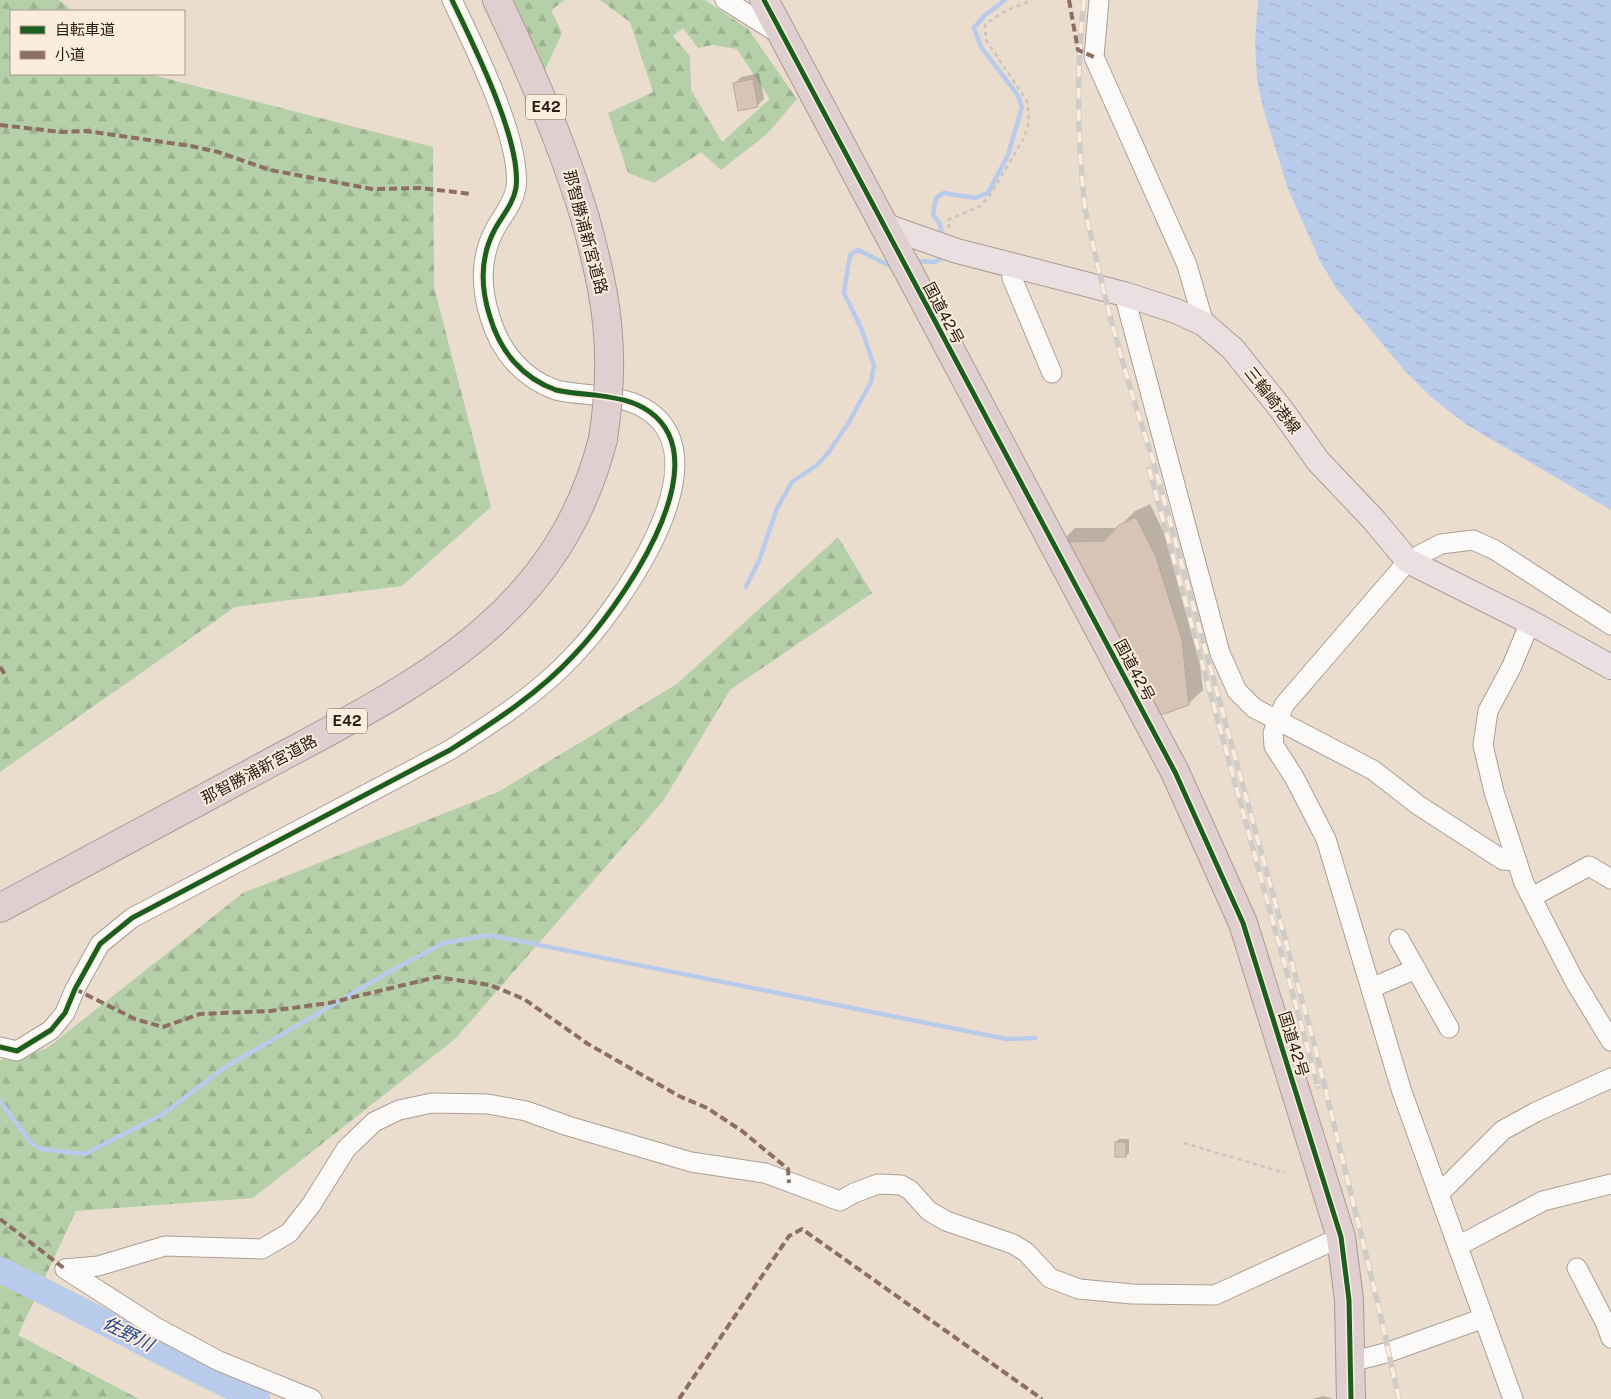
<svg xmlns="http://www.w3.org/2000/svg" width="1611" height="1399" viewBox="0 0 1611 1399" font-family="'Public Sans','Noto Sans JP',sans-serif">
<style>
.forest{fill:url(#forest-firs);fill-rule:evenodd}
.water{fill:url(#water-ripples)}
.shadow{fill:#0003}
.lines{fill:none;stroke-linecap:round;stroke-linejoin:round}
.stream{stroke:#b9cbeb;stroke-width:4.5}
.river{stroke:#b9cbeb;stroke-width:26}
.building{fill:#d8c4b5;stroke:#b5a99f}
.minor-casing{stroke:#aa9f93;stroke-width:21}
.major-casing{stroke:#ad9895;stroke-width:26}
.highway-casing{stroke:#ad9895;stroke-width:30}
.path{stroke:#cac4bf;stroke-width:2.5;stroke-dasharray:4 4;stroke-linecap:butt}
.minor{stroke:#fcfaf8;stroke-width:19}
.major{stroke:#eae0e1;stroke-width:24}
.highway{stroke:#dfcfd1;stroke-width:28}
.rail-casing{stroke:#cfcbc7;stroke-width:5.5}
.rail{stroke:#fcecdc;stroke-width:4;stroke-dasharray:11;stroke-linecap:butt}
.highway-bridge-casing{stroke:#ad9895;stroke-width:30;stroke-linecap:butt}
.highway-bridge{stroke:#dfcfd1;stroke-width:28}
.quiet{stroke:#8d6e63;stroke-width:4;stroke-dasharray:8 4;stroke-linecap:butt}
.cycleway-casing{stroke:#fcecdc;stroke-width:8}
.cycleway{stroke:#1b5e20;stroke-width:5}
.labels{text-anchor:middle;stroke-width:4;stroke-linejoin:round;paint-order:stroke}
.shield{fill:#fcecdc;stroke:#665b4f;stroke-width:1}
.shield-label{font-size:15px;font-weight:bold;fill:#261d13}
.street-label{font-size:16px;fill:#261d13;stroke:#fcecdc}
.water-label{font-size:18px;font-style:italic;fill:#214994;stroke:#fcecdc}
</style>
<defs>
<pattern id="forest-firs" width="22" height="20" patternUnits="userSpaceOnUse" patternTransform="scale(1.25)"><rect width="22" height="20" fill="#b5cfa8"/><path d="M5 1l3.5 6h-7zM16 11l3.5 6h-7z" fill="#9cb190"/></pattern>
<pattern id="water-ripples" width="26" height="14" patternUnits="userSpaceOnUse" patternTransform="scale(1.25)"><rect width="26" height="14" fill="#b9cbeb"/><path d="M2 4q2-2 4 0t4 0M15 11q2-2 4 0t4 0" fill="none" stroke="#9faec9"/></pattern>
</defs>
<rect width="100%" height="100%" fill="#ebddce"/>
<g class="forest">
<polygon points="0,0 59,0 72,11 11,11 11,74 149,74 433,147 434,287 491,507 402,586 235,607 0,772"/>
<polygon points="509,0 565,0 551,10 562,33 543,74"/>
<path d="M600 0H705L748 29 797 99 766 135 721 170 701 152 654 183 628 173 608 113 653 92 630 22ZM683 28 698 48 713 45 737 49 770 99 722 142 691 90 690 56 673 36Z"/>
<polygon points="838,537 872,593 730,690 663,801 455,1039 253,1198 76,1211 18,1335 139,1399 0,1399 0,1060 46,1049 243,893 498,792 677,684"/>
</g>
<polygon class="water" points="1258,0 1611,0 1611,510 1467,425 1432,398 1404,370 1336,288 1320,261 1288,189 1263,108 1257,79 1255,41"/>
<g class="shadow">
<polygon points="759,73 764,99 757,106 734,84 741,77"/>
<polygon points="1150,504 1169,543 1195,626 1203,690 1188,704 1061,542 1075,528 1118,528 1135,511"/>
<polygon points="1119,1139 1129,1139 1129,1153 1126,1156 1116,1142"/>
<polygon points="1323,1396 1334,1399 1312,1399"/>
</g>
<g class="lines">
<g class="stream">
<polyline points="943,239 940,224 933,215 936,198 944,193 975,198 988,193 1008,155 1022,107 1017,94 981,47 974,28 984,16 1005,0"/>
<polyline points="915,261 935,262 942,258 942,255"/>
<polyline points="746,587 760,558 777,508 792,482 817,465 828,453 849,422 871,382 874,365 861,328 844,293 850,255 858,250 896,269"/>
<polyline points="0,1101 31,1143 40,1149 85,1154 163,1114 224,1068 396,968 444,943 489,935 1006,1039 1035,1038"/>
</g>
<path class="river" d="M0 1270C87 1311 170 1359 257 1399"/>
</g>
<g class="building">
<polygon points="753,79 758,107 738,111 733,83"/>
<polygon points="1136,517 1156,557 1182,640 1189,705 1153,718 1060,542 1104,541 1119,525"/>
<rect x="1115" y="1142" width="11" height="15"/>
</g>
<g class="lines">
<g class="minor-casing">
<g id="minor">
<polyline points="725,0 781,35"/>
<polyline points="1099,0 1094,57 1187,265 1204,324"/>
<polyline points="1012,266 1012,278 1052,373"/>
<polyline points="1124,294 1220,653 1237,691 1254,708 1373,770 1418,805 1503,860 1517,861"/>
<polyline points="1530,622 1512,666 1488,711 1483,745 1494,792 1524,883 1574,980 1611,1041"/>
<polyline points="1532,897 1589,866 1611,879"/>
<polyline points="1399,939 1449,1028"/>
<polyline points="1371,988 1416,969"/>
<path d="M0 1047 17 1051 51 1030 65 1013 75 989 100 944 132 918 450 750C494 722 539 693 574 655 616 611 723 465 650 412 633 400 616 398 595 395 583 394 568 393 556 390 522 378 500 351 490 317 481 289 480 258 494 231 501 217 513 205 516 188 522 141 473 44 452 0"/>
<polyline points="1440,1193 1503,1130 1536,1112 1611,1078"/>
<polyline points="1458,1246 1543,1201 1611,1184"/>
<polyline points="1577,1268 1605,1322 1611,1338"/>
<polyline points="65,1269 98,1266 165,1246 262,1249 289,1233 311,1205 346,1149 374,1122 399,1110 432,1103 488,1104 526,1111 568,1126 691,1162 765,1173 840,1201 854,1193 878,1184 901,1185 910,1190 929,1211 946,1221 1013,1244 1026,1252 1050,1278 1079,1289 1132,1294 1215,1295 1341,1237"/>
<polyline points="65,1269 157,1328 219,1361 312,1399"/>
<polyline points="1351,1362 1389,1352 1484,1318"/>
<polyline points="1513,1399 1402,1092 1326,839 1294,777 1274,746 1273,733 1284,705 1408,561 1441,544 1473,540 1495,550 1611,625"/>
</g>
</g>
<g class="major-casing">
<polyline id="major" points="883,225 957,251 1124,294 1176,311 1204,324 1233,349 1281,409 1318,461 1373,519 1408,561 1530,622 1611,667"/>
</g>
<g class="highway-casing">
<g id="highway">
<path d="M497 0C531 71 562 142 585 218"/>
<polyline points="764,0 1175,772 1243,923 1341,1237 1349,1300 1351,1399"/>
<path d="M0 908C85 863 170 817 255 771 408 688 556 624 603 439"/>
</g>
</g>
<g class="path">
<polyline points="949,228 948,220 980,206 989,197 1024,138 1029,121 1027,101 986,40 985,24 1005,11 1032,0"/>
<polyline points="1184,1143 1285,1173"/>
</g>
<use href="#minor" class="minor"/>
<use href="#major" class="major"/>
<use href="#highway" class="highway"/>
<g class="rail-casing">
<g id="rail">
<path d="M1084 0C1076 70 1077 138 1085 208 1088 227 1094 247 1098 267 1113 332 1132 396 1153 460L1315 1047 1377 1300 1399 1399"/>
<polyline points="1149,469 1318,1086"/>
</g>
</g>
<use href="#rail" class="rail"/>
<g class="highway-bridge-casing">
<path id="highway-bridge" d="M585 218C608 299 616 355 603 439"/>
</g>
<use href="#highway-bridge" class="highway-bridge"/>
<g class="quiet">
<polyline points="1069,0 1078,50 1094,57"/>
<polyline points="0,125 61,132 86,131 191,146 218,152 270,170 372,189 421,188 471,194"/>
<polyline points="0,667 7,677"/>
<polyline points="75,989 135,1019 163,1027 200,1014 270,1011 329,1003 437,977 490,985 524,999 588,1044 679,1096 707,1108 742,1131 788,1169 789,1183"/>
<polyline points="0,1219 65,1269"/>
<polyline points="679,1399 789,1236 802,1229 1042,1399"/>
</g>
<g class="cycleway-casing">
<g id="cycleway">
<polyline points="764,0 1175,772 1243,923 1341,1237 1349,1300 1351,1399"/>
<path d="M0 1047 17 1051 51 1030 65 1013 75 989 100 944 132 918 450 750C494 722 539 693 574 655 616 611 723 465 650 412 633 400 616 398 595 395 583 394 568 393 556 390 522 378 500 351 490 317 481 289 480 258 494 231 501 217 513 205 516 188 522 141 473 44 452 0"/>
</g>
</g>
<use href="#cycleway" class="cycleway"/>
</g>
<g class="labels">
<g class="shield">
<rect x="526" y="94.5" width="40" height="25" rx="4"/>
<rect x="327" y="708.5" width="40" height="25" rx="4"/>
</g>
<g class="shield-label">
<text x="546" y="112">E42</text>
<text x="347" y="726">E42</text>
</g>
<g class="street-label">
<text transform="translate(586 232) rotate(75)" y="6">那智勝浦新宮道路</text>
<text transform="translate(944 313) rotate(62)" y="6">国道42号</text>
<text transform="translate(1273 400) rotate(52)" y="6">三輪崎港線</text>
<text transform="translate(1135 670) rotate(62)" y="6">国道42号</text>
<text transform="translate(259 769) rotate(-28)" y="6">那智勝浦新宮道路</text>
<text transform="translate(1294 1044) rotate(73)" y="6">国道42号</text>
</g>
<g class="water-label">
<text transform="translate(128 1334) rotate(27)" y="6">佐野川</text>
</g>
</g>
<rect x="10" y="10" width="175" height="65" fill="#fcecdc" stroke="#a6998c"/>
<rect x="20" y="26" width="25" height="8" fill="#1b5e20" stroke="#a6998c"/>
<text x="55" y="35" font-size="15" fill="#261d13">自転車道</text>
<rect x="20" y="51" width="25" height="8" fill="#8d6e63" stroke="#a6998c"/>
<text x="55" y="60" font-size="15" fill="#261d13">小道</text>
</svg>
